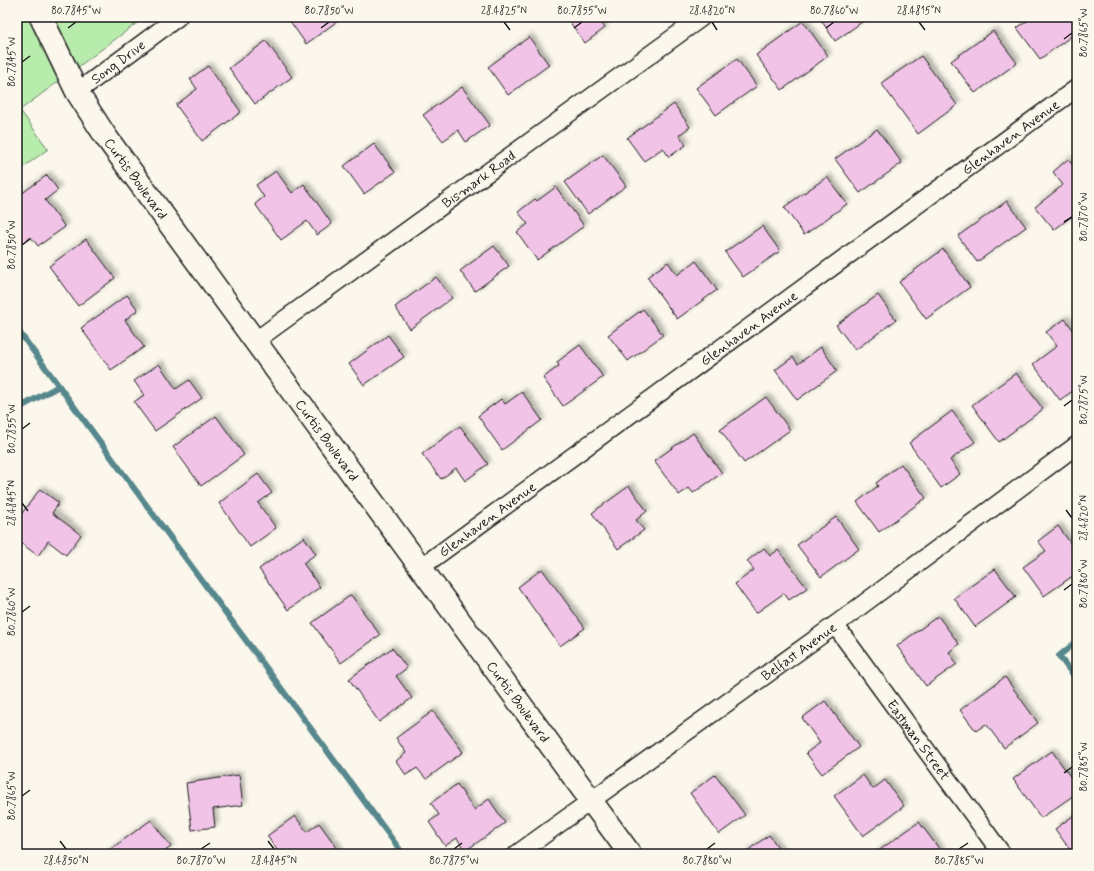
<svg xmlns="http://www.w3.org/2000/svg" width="1094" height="871" viewBox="0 0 1094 871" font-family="Mynerve,sans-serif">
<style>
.green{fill:#b8ecad;stroke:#6a8464}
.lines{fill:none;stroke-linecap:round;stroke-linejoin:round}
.stream{stroke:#56878c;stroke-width:6}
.building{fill:#f0c3e7;stroke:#1c1c1c;filter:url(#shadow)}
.street-casing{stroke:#1c1c1c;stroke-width:20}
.secondary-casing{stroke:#1c1c1c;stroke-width:25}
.street{stroke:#fbf7ec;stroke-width:17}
.secondary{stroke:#fbf7ec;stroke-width:22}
.ticks{fill:none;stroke:#1c1c1c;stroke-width:1.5}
.labels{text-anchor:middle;stroke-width:3.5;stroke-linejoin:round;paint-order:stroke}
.street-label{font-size:14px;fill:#1c1c1c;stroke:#fbf7ec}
.neatline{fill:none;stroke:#1c1c1c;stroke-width:1.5}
.ticks-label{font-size:10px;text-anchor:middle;fill:#1c1c1c}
</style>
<defs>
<filter id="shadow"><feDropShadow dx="3.5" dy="-3.5" stdDeviation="2" flood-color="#0004"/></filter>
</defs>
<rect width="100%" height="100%" fill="#fbf7ec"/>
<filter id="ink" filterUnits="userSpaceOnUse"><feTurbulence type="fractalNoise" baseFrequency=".025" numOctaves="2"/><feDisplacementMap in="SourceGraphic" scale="8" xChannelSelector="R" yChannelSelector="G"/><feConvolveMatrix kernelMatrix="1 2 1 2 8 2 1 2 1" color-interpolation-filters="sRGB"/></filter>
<g filter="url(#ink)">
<g class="green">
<polygon points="17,17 28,17 59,81 20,110 48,149 17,172"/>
<polygon points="54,17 145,17 78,67"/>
</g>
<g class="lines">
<g class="stream">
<polyline points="17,329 403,854"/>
<polyline points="17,409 59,386"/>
<polyline points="1077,641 1059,656 1077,680"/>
</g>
</g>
<g class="building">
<polygon points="287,17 343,17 306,44"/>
<polygon points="566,17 597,17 605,28 585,43"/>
<polygon points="819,17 869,17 835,41"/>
<polygon points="1033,17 1074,17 1077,21 1077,32 1040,59 1017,28"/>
<polygon points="803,21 828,56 782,90 756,55"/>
<polygon points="993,31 1017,63 975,93 951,61"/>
<polygon points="529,37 549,65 508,95 488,67"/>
<polygon points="266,41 292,77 255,104 229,68"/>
<polygon points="921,56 957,105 918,134 881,83"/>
<polygon points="737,59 757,86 716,115 696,88"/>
<polygon points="208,66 241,112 202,141 176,105 197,89 190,79"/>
<polygon points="462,87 490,125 466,142 458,130 443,141 423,115"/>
<polygon points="674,104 690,127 679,135 686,145 669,157 663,148 644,161 627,138"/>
<polygon points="877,129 902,163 860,193 835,159"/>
<polygon points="374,144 395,172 364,194 344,166"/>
<polygon points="603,155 626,186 588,214 565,182"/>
<polygon points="1068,159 1077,171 1077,212 1054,230 1035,207 1063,185 1053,172"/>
<polygon points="276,171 292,193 304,184 332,224 317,235 307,221 281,240 255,204 264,197 256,185"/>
<polygon points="47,175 58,190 45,200 65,227 38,246 31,237 23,243 17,236 17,197"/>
<polygon points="827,177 847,204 804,235 784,207"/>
<polygon points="556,187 584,226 537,260 517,232 528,224 518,212 535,199 537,201"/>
<polygon points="1007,201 1026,227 977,262 958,236"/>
<polygon points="762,226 780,251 743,277 725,252"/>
<polygon points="86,239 115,278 78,306 49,266"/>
<polygon points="494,246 509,266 475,291 460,271"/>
<polygon points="943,249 970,287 926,319 899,282"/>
<polygon points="696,261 717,290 677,319 647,277 668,262 677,275"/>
<polygon points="436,277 452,298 410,329 395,307"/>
<polygon points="127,295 138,310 125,320 144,347 111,370 81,328"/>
<polygon points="878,295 896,320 855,350 836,325"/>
<polygon points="643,309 663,335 628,361 608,335"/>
<polygon points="1065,319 1077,335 1077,388 1060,400 1033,364 1057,346 1046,332"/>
<polygon points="388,335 404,357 364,385 349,364"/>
<polygon points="580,345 603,377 563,406 543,378 559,366 557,362"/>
<polygon points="821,347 837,371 797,400 775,370 793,357 798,364"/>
<polygon points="159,364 176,389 189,380 202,398 155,431 134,402 144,395 134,381"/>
<polygon points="1016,373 1043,409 999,442 972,405"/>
<polygon points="522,392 542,420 502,450 478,416 501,399 505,404"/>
<polygon points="766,397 790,430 744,463 720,430"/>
<polygon points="952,411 975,442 950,460 960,474 941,488 909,443"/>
<polygon points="216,416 244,455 201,486 173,447"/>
<polygon points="460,426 488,464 465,481 456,468 441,479 422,454"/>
<polygon points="693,433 722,473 693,493 689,488 679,495 654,461"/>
<polygon points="901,464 926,498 879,532 857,502 878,486 876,483"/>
<polygon points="258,474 272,493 258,503 276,528 250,547 219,503"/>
<polygon points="629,486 647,511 636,520 644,530 618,549 592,513"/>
<polygon points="40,489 59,503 52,513 81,535 66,555 48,541 38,556 17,540 17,520"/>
<polygon points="836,517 859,549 821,577 797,545"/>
<polygon points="1058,526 1077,552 1077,573 1044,596 1023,567 1046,551 1038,541"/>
<polygon points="304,537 316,554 303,563 320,587 288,610 259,569"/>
<polygon points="764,548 770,556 778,550 807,588 789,600 784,593 756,613 735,584 754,570 747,561"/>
<polygon points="542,569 585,628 560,646 518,587"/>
<polygon points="995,569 1016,597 975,627 954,598"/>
<polygon points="351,595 380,635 341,663 312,623"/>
<polygon points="938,616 959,644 949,652 957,664 926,686 897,646"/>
<polygon points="392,648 407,668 396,676 412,698 379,722 349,679"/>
<polygon points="1005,677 1038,723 1004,748 986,724 976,731 960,710"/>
<polygon points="825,701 859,747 822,774 806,753 820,743 802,718"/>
<polygon points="433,711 463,752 426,779 417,768 406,775 396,761 406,753 396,738"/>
<polygon points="1052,751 1077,786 1077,793 1041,818 1013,779"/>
<polygon points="239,775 243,805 213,809 215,827 192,830 186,783"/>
<polygon points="715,775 745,815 719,834 690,793"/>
<polygon points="863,775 873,789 885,780 904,806 863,836 834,796"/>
<polygon points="457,784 474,810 489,799 505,823 465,851 457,838 445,846 429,822 439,815 431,803"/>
<polygon points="1077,813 1077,854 1073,854 1055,829"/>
<polygon points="295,816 307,832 319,823 340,852 338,854 280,854 267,836"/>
<polygon points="151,820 171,847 161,854 104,854"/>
<polygon points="919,822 943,854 874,854"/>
<polygon points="769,835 783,854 743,854"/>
</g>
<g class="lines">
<g class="street-casing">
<g id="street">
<path id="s1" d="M77 92 178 17"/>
<path id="s2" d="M255 341 702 17"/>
<path id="s3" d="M420 568 1077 88"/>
<path id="s4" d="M835 625 1002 854"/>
<path id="s5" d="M517 854 835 625 1077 445"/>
</g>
</g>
<g class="secondary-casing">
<g id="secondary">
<path id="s6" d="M41 17 77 92 106 137 630 854"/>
</g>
</g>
<use href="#street" class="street"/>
<use href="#secondary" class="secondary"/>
</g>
</g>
<path class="ticks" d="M504 22 510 30M712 22 717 30M919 22 925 30M68 28 76 22M321 28 329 22M574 28 582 22M826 28 834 22M1064 39 1072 33M22 62 30 56M1064 222 1072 217M22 245 30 239M1064 406 1072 400M22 429 30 423M22 503 28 511M1066 510 1072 518M1064 590 1072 584M22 612 30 606M1064 773 1072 767M22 796 30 790M60 841 66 849M268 841 274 849M201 849 210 843M454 849 462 843M707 849 715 843M959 849 968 843"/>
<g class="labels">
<g class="street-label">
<text dy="5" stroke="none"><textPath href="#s1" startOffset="51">Song Drive</textPath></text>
<text dy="5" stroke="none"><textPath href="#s3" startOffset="731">Glenhaven Avenue</textPath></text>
<text dy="5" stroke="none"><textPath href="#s6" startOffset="188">Curtis Boulevard</textPath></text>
<text dy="5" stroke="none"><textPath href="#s2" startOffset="276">Bismark Road</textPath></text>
<text dy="5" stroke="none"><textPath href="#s3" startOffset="407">Glenhaven Avenue</textPath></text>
<text dy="5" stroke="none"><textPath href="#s6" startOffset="512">Curtis Boulevard</textPath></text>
<text dy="5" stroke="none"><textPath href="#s3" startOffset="83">Glenhaven Avenue</textPath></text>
<text dy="5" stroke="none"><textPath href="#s5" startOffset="347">Belfast Avenue</textPath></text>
<text dy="5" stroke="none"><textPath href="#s6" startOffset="836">Curtis Boulevard</textPath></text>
<text dy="5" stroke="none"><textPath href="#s4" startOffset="142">Eastman Street</textPath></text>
</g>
</g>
<rect width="1094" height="871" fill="none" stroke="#fbf7ec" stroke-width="44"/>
<rect x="22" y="22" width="1050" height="827" class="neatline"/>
<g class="ticks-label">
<text x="76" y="14">80.7845°W</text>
<text x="329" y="14">80.7850°W</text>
<text x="504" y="14">28.4825°N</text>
<text x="582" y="14">80.7855°W</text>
<text x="712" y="14">28.4820°N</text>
<text x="834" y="14">80.7860°W</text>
<text x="919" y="14">28.4815°N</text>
<text transform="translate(1083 33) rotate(-90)" y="4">80.7865°W</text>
<text transform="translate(11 62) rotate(-90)" y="4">80.7845°W</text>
<text transform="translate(1083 217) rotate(-90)" y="4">80.7870°W</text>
<text transform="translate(11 245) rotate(-90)" y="4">80.7850°W</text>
<text transform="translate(1083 400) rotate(-90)" y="4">80.7875°W</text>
<text transform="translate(11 429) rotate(-90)" y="4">80.7855°W</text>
<text transform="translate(11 503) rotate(-90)" y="4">28.4845°N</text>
<text transform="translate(1083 518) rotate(-90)" y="4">28.4820°N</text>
<text transform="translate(1083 584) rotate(-90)" y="4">80.7880°W</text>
<text transform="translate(11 612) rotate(-90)" y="4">80.7860°W</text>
<text transform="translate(1083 767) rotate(-90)" y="4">80.7885°W</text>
<text transform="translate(11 796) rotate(-90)" y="4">80.7865°W</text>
<text x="66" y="864">28.4850°N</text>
<text x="201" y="864">80.7870°W</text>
<text x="274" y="864">28.4845°N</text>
<text x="454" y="864">80.7875°W</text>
<text x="707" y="864">80.7880°W</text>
<text x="959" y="864">80.7885°W</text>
</g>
</svg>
